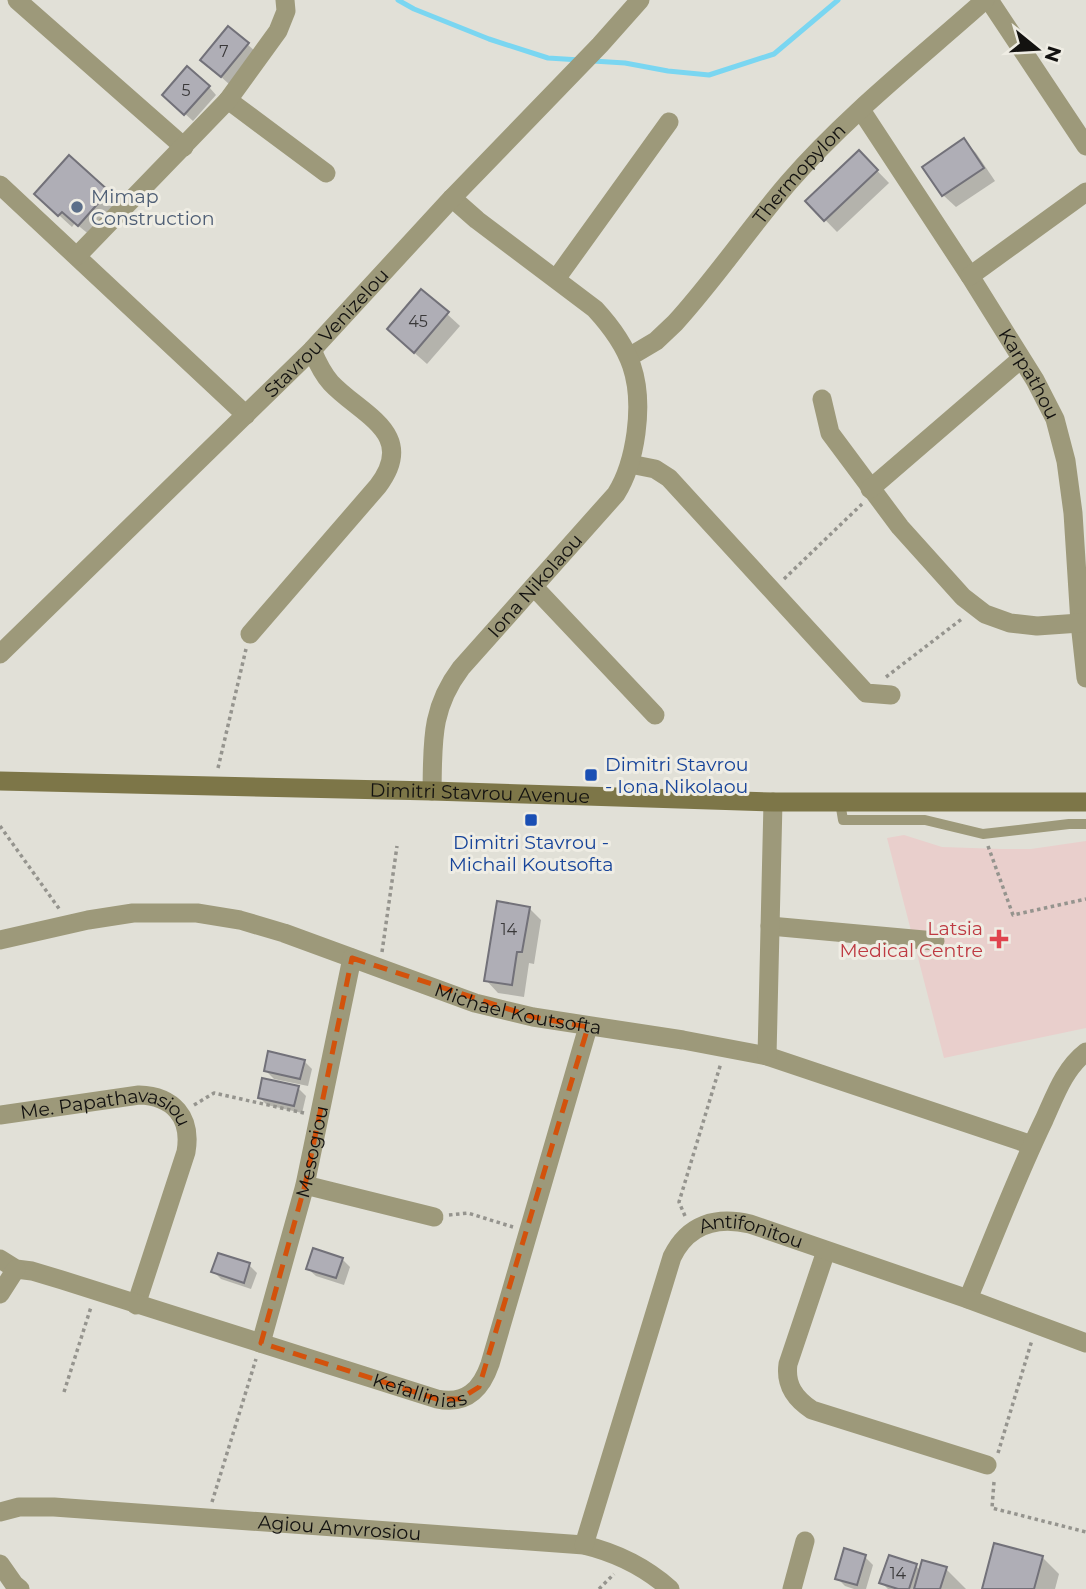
<svg xmlns="http://www.w3.org/2000/svg" width="1086" height="1589" viewBox="0 0 1086 1589" font-family="Montserrat,sans-serif">
<style>
.medical{fill:#e9cfcc}
.shadow{fill:#0003}
.lines{fill:none;stroke-linecap:round;stroke-linejoin:round}
.stream{stroke:#7ad6f1;stroke-width:5}
.building{fill:#afaeb6;stroke:#727179;stroke-width:2}
.path{stroke:#95948e;stroke-width:3.5;stroke-dasharray:3.5 3.5;stroke-linecap:butt}
.service{stroke:#9d997a;stroke-width:10}
.minor{stroke:#9d997a;stroke-width:19}
.tertiary{stroke:#9d997a;stroke-width:19}
.secondary{stroke:#7d7648;stroke-width:19}
.marked{fill:none;stroke:#d3520c;stroke-width:5;stroke-dasharray:14 9;stroke-linejoin:round}
.service-dot{fill:#5c6f8a;stroke:#efede4;stroke-width:2.5}
.transit-dot{fill:#1a4fb4;stroke:#efede4;stroke-width:2.5}
.health-dot{fill:#e0444e;stroke:#efede4;stroke-width:2.5}
.labels{text-anchor:middle;stroke-width:6;stroke-linejoin:round;paint-order:stroke}
.number-label{font-size:16px;fill:#3a393a}
.street-label{font-size:19px;fill:#131210;stroke:#efede4}
.service-label{font-size:19px;fill:#4e5e75;stroke:#efede4;text-anchor:start}
.transit-label{font-size:19px;fill:#164399;stroke:#efede4;text-anchor:start}
.health-label{font-size:19px;fill:#be3a42;stroke:#efede4;text-anchor:end}
</style>
<rect width="100%" height="100%" fill="#e1e0d7"/>
<polygon class="medical" points="904,835 942,847 1001,849 1031,849 1086,841 1086,1028 944,1058 887,838"/>
<g class="shadow">
<polygon points="229,28 256,52 229,84 210,67"/>
<polygon points="209,87 216,95 193,121 172,102"/>
<polygon points="964,141 976,153 995,181 956,207 943,195 925,167"/>
<polygon points="859,152 889,183 837,232 807,201"/>
<polygon points="107,193 119,205 91,236 75,223 72,227 49,206"/>
<polygon points="447,314 460,326 427,364 401,341"/>
<polygon points="529,908 541,920 534,964 529,963 524,997 498,993 486,980"/>
<polygon points="304,1061 312,1069 308,1086 274,1079 266,1071"/>
<polygon points="298,1088 306,1096 302,1113 267,1105 259,1097"/>
<polygon points="342,1259 350,1267 344,1285 316,1276 308,1269"/>
<polygon points="249,1265 257,1273 251,1289 221,1279 213,1271"/>
<polygon points="996,1546 1043,1558 1059,1574 1055,1589 984,1589"/>
<polygon points="865,1557 873,1565 866,1589 854,1589 845,1586 837,1578"/>
<polygon points="916,1566 921,1571 946,1569 966,1589 888,1589 881,1582"/>
</g>
<g class="lines">
<g class="stream">
<polyline points="398,0 414,9 489,39 548,58 580,60"/>
<polyline points="593,61 625,63 668,71 709,75 774,54 838,0"/>
</g>
</g>
<g class="building">
<polygon points="228,26 249,43 221,77 200,60"/>
<polygon points="187,66 210,86 184,115 162,95"/>
<polygon points="964,138 984,168 942,196 922,167"/>
<polygon points="859,150 878,170 824,221 805,201"/>
<polygon points="69,155 109,191 78,226 62,212 58,216 34,194"/>
<polygon points="421,289 449,312 414,353 387,329"/>
<polygon points="497,901 530,907 522,952 517,952 512,985 484,981"/>
<polygon points="268,1051 305,1060 300,1079 264,1071"/>
<polygon points="262,1078 299,1086 294,1106 258,1098"/>
<polygon points="313,1248 343,1258 336,1278 306,1269"/>
<polygon points="218,1253 250,1263 244,1283 211,1272"/>
<polygon points="994,1543 1043,1556 1034,1589 982,1589"/>
<polygon points="844,1548 866,1555 857,1585 835,1579"/>
<polygon points="889,1555 917,1564 909,1589 898,1589 879,1583"/>
<polygon points="922,1560 947,1567 940,1589 914,1589"/>
</g>
<g class="lines">
<g class="path">
<polyline points="784,579 862,504"/>
<polyline points="886,677 963,618"/>
<polyline points="218,768 246,649"/>
<polyline points="0,826 60,910"/>
<polyline points="988,846 1013,915 1086,899"/>
<polyline points="382,952 397,846"/>
<polyline points="194,1105 214,1093 304,1113"/>
<polyline points="449,1215 468,1213 513,1227"/>
<polyline points="685,1216 679,1202 721,1063"/>
<polyline points="64,1392 91,1307"/>
<polyline points="998,1453 1032,1340"/>
<polyline points="994,1482 992,1508 1086,1532"/>
<polyline points="212,1502 256,1359"/>
<polyline points="599,1589 614,1574"/>
</g>
<polyline class="service" points="840,802 843,820 925,820 983,834 1069,824 1086,824"/>
<g class="minor">
<polyline points="17,0 184,147"/>
<polyline points="989,0 1086,146"/>
<polyline points="228,100 326,173"/>
<path id="s1" d="M861 110 970 276 1035 380 1055 419 1066 461 1073 513 1080 623 1086 678"/>
<polyline points="0,185 246,415"/>
<polyline points="77,256 228,100 278,31 286,11 285,0"/>
<polyline points="970,276 1086,192"/>
<polyline points="556,279 669,122"/>
<path id="s2" d="M629 357 656 341 675 323C716 278 750 227 789 182 846 116 920 58 985 0"/>
<polyline points="822,399 830,433 900,527 963,597 985,614 1010,623 1037,626 1080,623"/>
<polyline points="630,464 655,469 669,478 866,693 891,695"/>
<polyline points="870,489 1021,359"/>
<polyline points="534,587 655,715"/>
<path d="M250 634 378 486C418 433 361 415 331 383 322 373 317 362 312 350"/>
<path id="s3" d="M432 791C433 743 430 709 461 668L616 494C628 475 633 455 636 433 643 380 631 348 595 309L477 220 452 198"/>
<polyline points="770,926 935,941"/>
<path id="s4" d="M0 940 88 920 133 913H197L240 920 284 933 475 1003 533 1017 683 1040 767 1056 1032 1145"/>
<polyline points="767,1056 773,802"/>
<path id="s5" d="M0 1115 139 1095C173 1096 192 1117 186 1152L136 1305"/>
<polyline points="305,1185 434,1217"/>
<path d="M826 1251 788 1364C785 1385 795 1399 812 1410L987 1465"/>
<path id="s6" d="M0 1259 16 1269 32 1271 62 1280 437 1399C466 1405 481 1390 490 1364L588 1027"/>
<polyline points="0,1294 16,1269"/>
<path d="M968 1299C993 1239 1016 1178 1044 1120 1055 1096 1064 1069 1086 1052"/>
<path id="s7" d="M261 1343 305 1185 352 958"/>
<path id="s8" d="M0 1512 19 1507H54L584 1545C617 1553 644 1566 670 1589"/>
<path id="s9" d="M584 1545 672 1257C688 1224 716 1216 750 1224L968 1299 1086 1343"/>
<polyline points="0,1564 14,1584 20,1589"/>
<polyline points="792,1589 805,1541"/>
</g>
<path class="tertiary" id="s10" d="M0 654 312 350 452 198 600 45 640 0"/>
<path class="secondary" id="s11" d="M0 781 432 791 773 802H1086"/>
</g>
<path class="marked" d="M352 958 533 1017 588 1027 479 1387 460 1399H437L261 1343 305 1185Z"/>
<circle class="service-dot" cx="77" cy="207" r="7"/>
<g class="transit-dot">
<rect x="584" y="768" width="14" height="14" rx="3.5"/>
<rect x="524" y="813" width="14" height="14" rx="3.5"/>
</g>
<path class="health-dot" d="M995.5 928.5h7v7h7v7h-7v7h-7v-7h-7v-7h7z"/>
<g class="labels">
<g class="number-label">
<text x="224" y="57">7</text>
<text x="186" y="96">5</text>
<text x="418" y="327">45</text>
<text x="509" y="935">14</text>
<text x="898" y="1579">14</text>
</g>
<g class="street-label">
<text dy="7" stroke="none"><textPath href="#s2" startOffset="252">Thermopylon</textPath></text>
<text dy="7" stroke="none"><textPath href="#s10" startOffset="458">Stavrou Venizelou</textPath></text>
<text dy="7" stroke="none"><textPath href="#s1" startOffset="313">Karpathou</textPath></text>
<text dy="7" stroke="none"><textPath href="#s3" startOffset="240">Iona Nikolaou</textPath></text>
<text dy="7" stroke="none"><textPath href="#s11" startOffset="480">Dimitri Stavrou Avenue</textPath></text>
<text dy="7" stroke="none"><textPath href="#s4" startOffset="536">Michael Koutsofta</textPath></text>
<text dy="7" stroke="none"><textPath href="#s5" startOffset="110">Me. Papathavasiou</textPath></text>
<text dy="7" stroke="none"><textPath href="#s7" startOffset="198">Mesogiou</textPath></text>
<text dy="7" stroke="none"><textPath href="#s9" startOffset="396">Antifonitou</textPath></text>
<text dy="7" stroke="none"><textPath href="#s6" startOffset="441">Kefallinias</textPath></text>
<text dy="7" stroke="none"><textPath href="#s8" startOffset="341">Agiou Amvrosiou</textPath></text>
</g>
<g class="service-label">
<text x="91" y="203">Mimap<tspan x="91" dy="22">Construction</tspan></text>
</g>
<g class="transit-label">
<text x="605" y="771">Dimitri Stavrou<tspan x="605" dy="22">- Iona Nikolaou</tspan></text>
<text x="531" y="849" text-anchor="middle">Dimitri Stavrou -<tspan x="531" dy="22">Michail Koutsofta</tspan></text>
</g>
<g class="health-label">
<text x="983" y="935">Latsia<tspan x="983" dy="22">Medical Centre</tspan></text>
</g>
</g>
<g transform="translate(1037 49) rotate(108)" stroke="#efede4" stroke-width="5" paint-order="stroke">
<path d="M0-5L12 26L0 18L-12 26Z" fill="#131210"/>
<text y="-10" font-size="19" font-weight="bold" text-anchor="middle" fill="#131210">N</text>
</g>
</svg>
